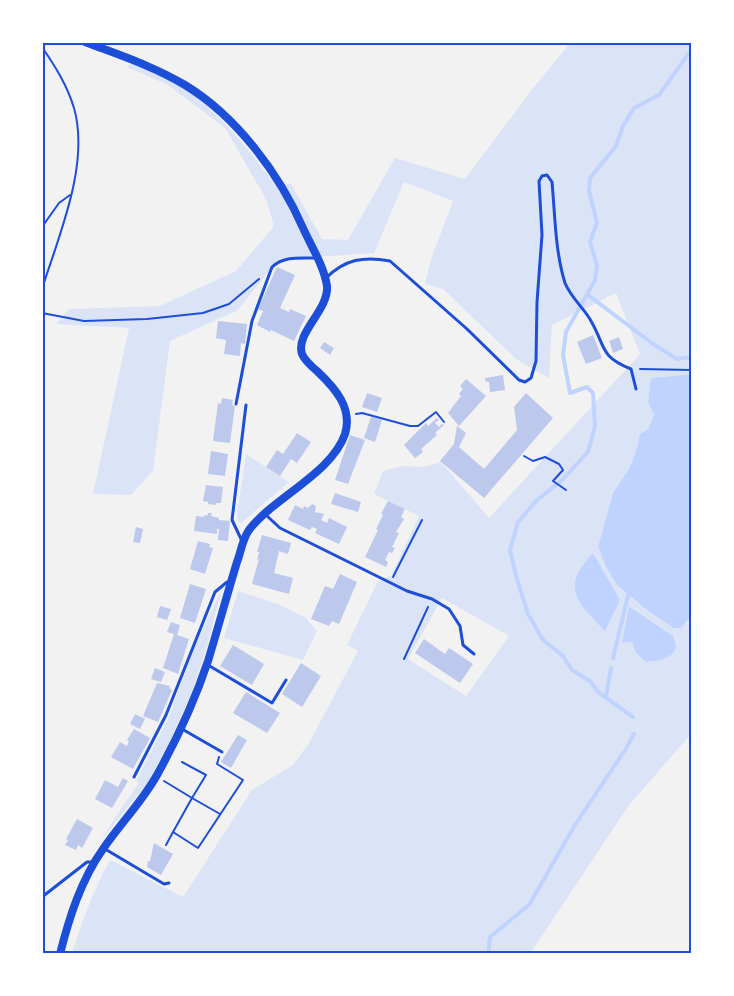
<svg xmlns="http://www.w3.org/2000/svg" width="734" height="996" viewBox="0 0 734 996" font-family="Helvetica,sans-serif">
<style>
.green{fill:#dbe4f7;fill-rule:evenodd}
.water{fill:#bfd3fe}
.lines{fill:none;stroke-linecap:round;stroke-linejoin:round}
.stream{stroke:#bfd3fe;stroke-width:4}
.building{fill:#bdc9ec}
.path{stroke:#1d4ed8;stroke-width:2}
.service{stroke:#1d4ed8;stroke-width:3}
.tertiary{stroke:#1d4ed8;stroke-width:8}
.neatline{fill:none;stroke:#1d4ed8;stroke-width:2}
</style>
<rect width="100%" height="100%" fill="#f2f2f2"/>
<g class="green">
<path d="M571 42H692V374L651 378 648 402 654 415 648 429 640 434 637 448 630 467 613 493 598 547 607 569 618 586 644 609 687 624 692 616V733L629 805 530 954H72C82 921 93 891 110 860L183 897 252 790 293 765 309 743 358 651 347 645 378 581 391 576 419 516 374 494 383 471 402 466 423 467 441 462 489 518 640 354 616 293 552 325 549 378 516 359 443 289 425 284 431 259 453 201 404 182 374 253 285 259 272 267 238 310 170 341 153 471 131 495 93 494 129 328 56 324 69 309 160 306 236 271 274 226 266 199 225 128 168 85 127 67 131 64C144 69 157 74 170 80 215 105 245 145 275 185L291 184 322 239 348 240 395 158 465 179 533 88ZM442 598 509 636 466 696 408 659ZM630 606 673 636V654L662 660 647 662 636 653 632 642 623 643Z"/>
<polygon points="246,454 289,482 241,523 238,522 237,514"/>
<polygon points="222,589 205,653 191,694 171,739 148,782 98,844 139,782 136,781 169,717 197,640"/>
<polygon points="238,591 278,604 306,618 317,631 303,660 224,638"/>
</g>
<g class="water">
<polygon points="692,374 692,616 681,628 674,628 644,608 618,586 607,569 598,547 613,493 630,467 637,448 640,434 648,429 654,415 648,402 651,378"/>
<path d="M593 553 620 600 605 631C577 601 560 589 593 553Z"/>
<polygon points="629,606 673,636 676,646 673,654 662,660 646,662 636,653 632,642 622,643"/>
</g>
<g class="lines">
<g class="stream">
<polyline points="588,295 653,344 677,359 692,357"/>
<polyline points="613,658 629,592"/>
<polyline points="606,697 611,668"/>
<polyline points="633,717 598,692 590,681 572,670 563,656 543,640 528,614 516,576 510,550 518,522 537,500 561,481 588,452 595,426 593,393 587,387 570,393 563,355 566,332 595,280 597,265 590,242 597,223 589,191 590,178 616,146 623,126 634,108 659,95 692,49"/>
<polyline points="488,954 490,937 529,905 575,825 625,750 634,734"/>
</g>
</g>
<g class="building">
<polygon points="277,267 295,275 280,308 289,312 290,309 306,316 294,341 271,330 270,332 257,325 263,311 258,309"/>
<polygon points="218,321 247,324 245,344 241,343 240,356 224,354 226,340 216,338"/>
<polygon points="593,335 602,358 586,364 577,342"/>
<polygon points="619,337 623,349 613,353 609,341"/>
<polygon points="324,342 334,348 330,355 320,348"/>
<polygon points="503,375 505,390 490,392 489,382 485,381 485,378"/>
<polygon points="466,379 486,396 459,426 448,413 461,396 459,394 463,389 460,386"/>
<polygon points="367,393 382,398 377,412 362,407"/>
<polygon points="526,393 553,418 484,498 440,461 454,444 457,426 466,433 459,447 484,469 517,430 514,407"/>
<polygon points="222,398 233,400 232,405 235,406 230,443 213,441 218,403 221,404"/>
<polygon points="371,417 382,420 375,442 364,438"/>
<polygon points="437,418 439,420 435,423 439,427 442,424 444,425 435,433 437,435 421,449 423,452 415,458 404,445 426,423 428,426"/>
<polygon points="297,433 311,442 297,463 291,459 280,476 266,467 277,450 283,454"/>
<polygon points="350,435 365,440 348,484 335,480"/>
<polygon points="211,451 228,454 225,476 208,474"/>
<polygon points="206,485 223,487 221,503 216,503 216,505 208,504 208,502 203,501"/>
<polygon points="335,493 361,502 358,512 331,504"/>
<polygon points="388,501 405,509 401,517 404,519 396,532 399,533 392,547 395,548 392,553 389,552 385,560 388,562 386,567 365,557 378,530 376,529 383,515 381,514"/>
<polygon points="312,504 316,506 315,512 324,514 321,520 327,523 329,518 347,527 339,544 315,533 317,529 312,527 310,530 288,520 295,505 303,509 304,506 308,508"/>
<polygon points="208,513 212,513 211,516 219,518 219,520 230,521 228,541 218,540 219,529 217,529 217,534 194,531 196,516 204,517 204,515 207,516"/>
<polygon points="136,527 143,529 140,543 133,542"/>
<polygon points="262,535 291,543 288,554 279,551 274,573 293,578 289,594 252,584 259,559 257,560 259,552 257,552"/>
<polygon points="198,541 210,544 209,547 213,548 205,574 190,569"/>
<polygon points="340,574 357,582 339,624 332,621 329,626 311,619 325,586 333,589"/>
<polygon points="190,584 206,589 195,623 180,618"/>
<polygon points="160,606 171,609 167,620 157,617"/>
<polygon points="171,622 180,625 177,635 189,639 178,674 163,668 174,634 167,632"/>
<polygon points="424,639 445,654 449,648 473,664 460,683 415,653"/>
<polygon points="233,645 264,664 252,685 220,666"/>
<polygon points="301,663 321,676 302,707 282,694"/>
<polygon points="155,668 165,672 161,682 151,679"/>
<polygon points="157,683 170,686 169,688 172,690 158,722 143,716"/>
<polygon points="246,692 280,713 267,733 233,713"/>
<polygon points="135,714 145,719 140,729 130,724"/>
<polygon points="134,729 150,738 133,769 111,757 120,742 127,746 129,741 127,740"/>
<polygon points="238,735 247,740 231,768 221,762"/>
<polygon points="123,778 128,781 112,808 95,799 105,780 118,787"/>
<polygon points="77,819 93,828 82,848 78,845 76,850 65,845 68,840 66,839"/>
<polygon points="154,843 173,854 161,875 147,867 148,861 150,861"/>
</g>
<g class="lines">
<g class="path">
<path d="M42 47C55 66 67 85 74 108 90 164 59 235 42 289"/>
<polyline points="42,227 59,203 70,195"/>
<polyline points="42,313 84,321 147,319 203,313 229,304 259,279"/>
<polyline points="640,369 692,370"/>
<polyline points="356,414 362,413 410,426 418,426 436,412 444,422"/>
<polyline points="524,456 533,461 545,457 559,464 563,470 553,481 566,490"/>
<polyline points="393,577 422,520"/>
<polyline points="404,659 428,607"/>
<polyline points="182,762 206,775 192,798 220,814"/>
<polyline points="164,781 192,798 173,832"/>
<polyline points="166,845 173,832 198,848 243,780 217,764 219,757"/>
</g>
<g class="service">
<path d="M326 278C345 259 364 256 390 261L467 329 519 380 525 382 531 378 536 361 537 302 542 235 539 181 542 176 547 175 552 182C555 214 555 251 565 283 571 298 584 308 591 321 606 347 599 356 631 369L636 389"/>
<path d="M236 404 252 321 272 267C284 256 300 258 315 258"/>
<polyline points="267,516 280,528 407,591 432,599 449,609 460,626 463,645 474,654"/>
<polyline points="242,541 232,520 246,405"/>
<polyline points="208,665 272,703 286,680"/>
<polyline points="182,729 222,752"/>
<polyline points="134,777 166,715 215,592 227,582"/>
<polyline points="105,849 164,884 169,883"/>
<polyline points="42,897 87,862 93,862"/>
</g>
<path class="tertiary" d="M60 954C69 918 81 880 103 849 120 824 142 802 157 775 177 739 195 700 208 661 218 628 227 595 237 562 241 552 242 540 249 530 273 498 332 473 345 434 353 408 335 388 317 371 311 366 305 361 302 354 295 333 329 310 327 286 324 266 311 246 303 228 279 173 236 116 185 85 153 66 119 55 85 42"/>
</g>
<rect width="734" height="996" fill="none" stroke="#ffffff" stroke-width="87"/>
<rect x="44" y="44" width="646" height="908" class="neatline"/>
</svg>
